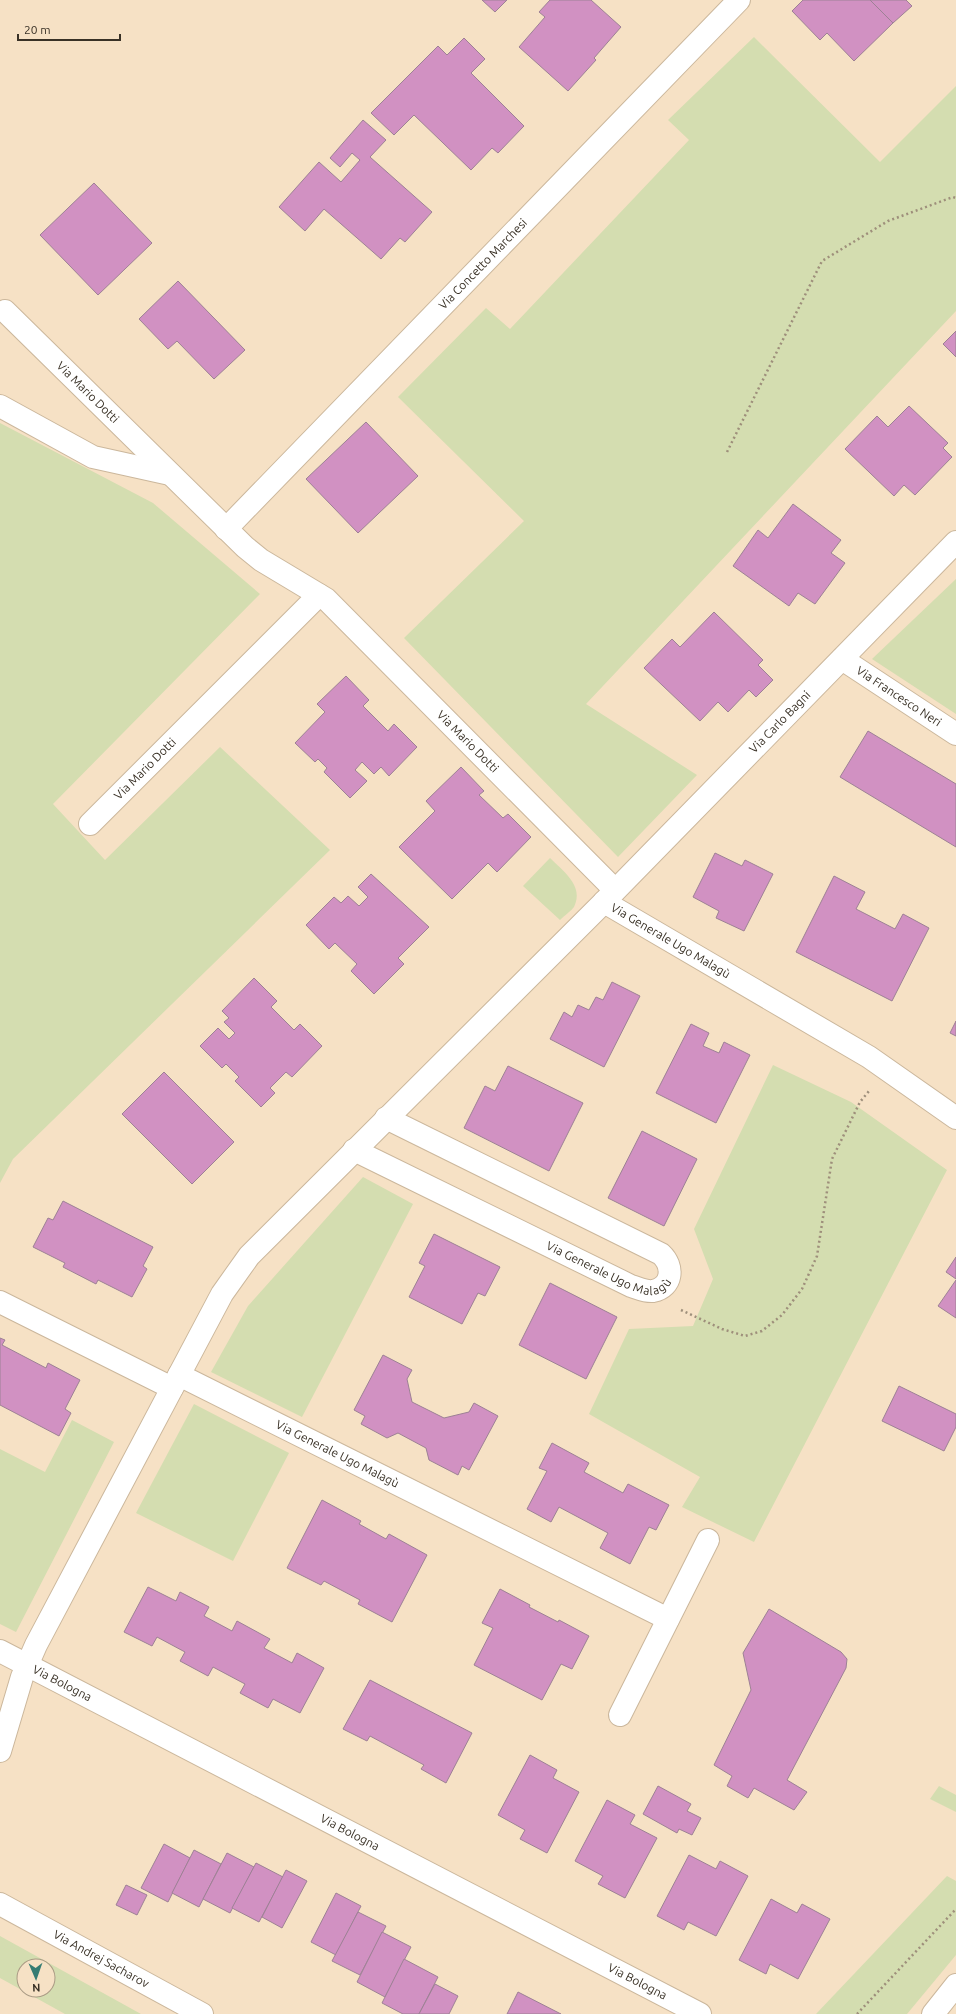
<svg xmlns="http://www.w3.org/2000/svg" width="956" height="2014" viewBox="0 0 956 2014" font-family="Ubuntu,sans-serif">
<style>
.green{fill:#d4ddb0;fill-rule:evenodd}
.building{fill:#d191c2;stroke:#9d8195}
.lines{fill:none;stroke-linecap:round;stroke-linejoin:round}
.minor-casing{stroke:#cbb79c;stroke-width:24}
.path{stroke:#9e8f7b;stroke-width:2.5;stroke-dasharray:2 3;stroke-linecap:butt}
.minor{stroke:#fff;stroke-width:22}
.labels{text-anchor:middle;stroke-width:3;stroke-linejoin:round;paint-order:stroke}
.street-label{font-size:12px;fill:#393126;stroke:#f6e1c5}
</style>
<rect width="100%" height="100%" fill="#f6e1c5"/>
<g class="green">
<polygon points="754,37 880,162 956,86 956,311 586,704 697,775 618,857 404,638 524,521 398,397 486,308 510,329 689,140 668,120"/>
<polygon points="0,423 153,503 260,594 53,804 105,860 220,747 330,850 13,1159 0,1183"/>
<polygon points="956,579 956,714 872,659"/>
<path d="M550 858C562 870 585 886 574 907 571 911 564 916 560 920L523 886Z"/>
<polygon points="773,1065 851,1102 947,1170 754,1542 682,1507 700,1477 589,1414 629,1329 693,1326 713,1279 694,1229"/>
<polygon points="363,1177 413,1204 302,1417 211,1372 248,1306"/>
<polygon points="194,1404 289,1453 233,1561 136,1513"/>
<polygon points="72,1420 114,1442 16,1632 0,1624 0,1449 45,1472"/>
<polygon points="939,1786 956,1795 956,1812 930,1799"/>
<polygon points="947,1876 956,1881 956,1955 907,2014 816,2014"/>
<path d="M0 1936 141 2014H65L0 1978ZM24 1966H48V1990H24Z"/>
</g>
<g class="building">
<polygon points="482,0 507,0 495,12"/>
<polygon points="550,0 591,0 621,27 594,58 596,60 568,91 519,47 545,17 539,12"/>
<polygon points="803,0 870,0 893,23 854,61 827,33 820,40 792,11"/>
<polygon points="870,0 906,0 912,6 893,23"/>
<polygon points="464,38 485,59 471,73 524,126 498,153 492,148 471,170 414,115 394,135 371,113 438,46 447,55"/>
<polygon points="363,120 386,140 370,157 432,212 405,242 400,238 381,259 324,209 305,231 279,207 319,162 341,182 360,160 352,153 340,167 330,158"/>
<polygon points="94,183 152,243 98,295 40,235"/>
<polygon points="178,281 245,350 214,379 177,341 168,349 139,319"/>
<polygon points="956,331 956,357 943,344"/>
<polygon points="909,406 948,443 943,448 952,457 915,495 904,485 894,496 845,449 877,416 888,427"/>
<polygon points="366,422 418,476 358,533 306,479"/>
<polygon points="793,504 841,540 831,553 845,563 815,604 798,593 789,606 733,566 758,530 768,538"/>
<polygon points="714,612 763,660 758,665 773,680 756,697 749,690 728,712 718,702 700,721 644,668 672,639 680,647"/>
<polygon points="346,676 369,700 363,706 388,731 394,724 417,747 389,776 381,767 374,774 362,762 355,770 367,781 350,798 324,772 327,768 318,759 315,762 295,743 325,712 317,704"/>
<polygon points="868,731 956,784 956,847 840,777"/>
<polygon points="461,767 484,791 479,795 503,818 508,814 531,837 497,872 488,863 452,899 399,847 435,811 426,801"/>
<polygon points="715,853 742,866 745,860 773,874 744,931 716,918 719,911 693,897"/>
<polygon points="371,874 429,927 398,958 404,964 374,994 351,971 357,964 335,943 329,949 306,925 334,897 341,903 348,896 359,906 368,897 358,887"/>
<polygon points="834,876 865,892 856,909 895,929 903,914 929,928 892,1001 796,952"/>
<polygon points="254,978 277,1001 271,1007 294,1030 300,1024 322,1046 292,1077 286,1072 270,1088 275,1093 261,1107 235,1081 239,1077 226,1064 222,1068 200,1046 218,1028 229,1039 235,1033 224,1022 229,1018 222,1011"/>
<polygon points="612,982 640,996 604,1067 550,1039 564,1012 572,1017 578,1005 589,1010 596,997 603,1000"/>
<polygon points="956,1021 956,1036 950,1033"/>
<polygon points="691,1024 709,1033 703,1046 719,1053 724,1042 750,1055 716,1123 656,1093"/>
<polygon points="508,1066 583,1103 549,1171 464,1128 485,1086 495,1091"/>
<polygon points="164,1072 234,1142 192,1184 122,1114"/>
<polygon points="642,1131 697,1159 664,1226 608,1198"/>
<polygon points="63,1201 153,1247 143,1266 147,1269 132,1297 98,1280 96,1284 63,1267 65,1263 33,1247 48,1218 53,1220"/>
<polygon points="434,1234 500,1267 485,1296 478,1293 462,1324 409,1297 425,1266 419,1263"/>
<polygon points="956,1257 956,1279 946,1272"/>
<polygon points="956,1280 956,1318 938,1306"/>
<polygon points="550,1283 617,1317 586,1379 519,1345"/>
<polygon points="0,1338 5,1340 2,1345 46,1368 48,1363 80,1380 65,1409 71,1413 59,1436 0,1405"/>
<polygon points="383,1355 412,1370 407,1379 412,1402 444,1418 469,1412 474,1403 498,1416 469,1470 462,1466 458,1475 429,1460 426,1448 398,1433 387,1438 361,1424 365,1416 354,1410"/>
<polygon points="899,1386 956,1414 956,1427 944,1451 882,1421"/>
<polygon points="552,1443 589,1463 584,1472 623,1493 628,1484 669,1505 656,1530 649,1527 630,1564 600,1548 608,1533 559,1507 551,1522 527,1509 547,1471 539,1468"/>
<polygon points="322,1500 361,1521 359,1524 386,1539 389,1534 427,1555 392,1622 358,1604 360,1600 324,1581 321,1585 287,1568"/>
<polygon points="148,1587 176,1601 180,1592 209,1607 204,1616 232,1631 237,1621 270,1639 264,1648 292,1663 297,1653 324,1668 300,1713 273,1699 268,1708 240,1693 245,1684 213,1667 208,1676 180,1661 185,1652 157,1637 152,1646 124,1632"/>
<polygon points="500,1589 530,1605 529,1607 558,1622 559,1620 589,1636 572,1669 561,1664 542,1700 474,1665 493,1628 482,1623"/>
<polygon points="769,1609 841,1652 847,1659 846,1668 787,1780 807,1792 794,1810 754,1788 748,1798 727,1786 732,1776 714,1765 751,1690 743,1653"/>
<polygon points="370,1680 472,1733 446,1783 421,1769 424,1765 370,1736 367,1741 343,1729"/>
<polygon points="530,1755 557,1770 553,1778 579,1792 547,1853 520,1839 525,1830 498,1815"/>
<polygon points="658,1786 691,1804 687,1811 701,1818 692,1835 679,1829 677,1833 643,1814"/>
<polygon points="607,1800 635,1815 630,1824 657,1838 625,1898 598,1884 603,1876 575,1861"/>
<polygon points="164,1844 190,1858 168,1902 141,1888"/>
<polygon points="194,1850 221,1864 199,1907 172,1893"/>
<polygon points="227,1853 254,1867 230,1913 203,1899"/>
<polygon points="689,1855 716,1869 720,1861 748,1876 716,1936 688,1922 684,1930 657,1916"/>
<polygon points="256,1863 283,1877 259,1922 232,1908"/>
<polygon points="286,1870 307,1881 282,1928 262,1917"/>
<polygon points="126,1885 147,1895 137,1915 116,1905"/>
<polygon points="336,1893 361,1906 336,1955 311,1942"/>
<polygon points="771,1899 797,1913 802,1904 830,1919 798,1979 770,1964 766,1974 739,1960"/>
<polygon points="358,1912 386,1926 360,1975 332,1961"/>
<polygon points="382,1932 411,1947 385,1997 357,1982"/>
<polygon points="404,1959 438,1977 419,2014 403,2014 382,2003"/>
<polygon points="435,1984 458,1996 449,2014 419,2014"/>
<polygon points="518,1992 561,2014 507,2014"/>
</g>
<g class="lines">
<g class="minor-casing">
<g id="minor">
<path id="s1" d="M5 311 245 547 261 560 326 599 615 890"/>
<polyline points="0,406 93,457 170,474"/>
<path id="s2" d="M226 529 739 0"/>
<path id="s3" d="M842 659 956 734"/>
<path id="s4" d="M90 824 319 595"/>
<path id="s5" d="M604 902 869 1057 956 1118"/>
<path id="s6" d="M354 1150 631 1286C638 1288 646 1292 653 1291 673 1287 674 1266 661 1254L386 1118"/>
<polyline points="0,1302 172,1388"/>
<path id="s7" d="M179 1375 668 1619"/>
<path id="s8" d="M0 1651 700 2014"/>
<polyline points="620,1715 708,1540"/>
<path id="s9" d="M0 1751 22 1677 36 1645 222 1294 249 1256 604 902 956 542"/>
<path id="s10" d="M0 1904 202 2014"/>
<polyline points="933,2014 956,1985"/>
</g>
</g>
<g class="path">
<polyline points="727,452 822,261 888,221 953,197 956,198"/>
<polyline points="681,1310 722,1329 745,1336 762,1331 782,1315 802,1289 817,1256 832,1159 860,1102 869,1091"/>
<polyline points="857,2014 956,1909"/>
</g>
<use href="#minor" class="minor"/>
</g>
<g class="labels">
<g class="street-label">
<text dy="4" stroke="none"><textPath href="#s2" startOffset="369">Via Concetto Marchesi</textPath></text>
<text dy="4" stroke="none"><textPath href="#s1" startOffset="116">Via Mario Dotti</textPath></text>
<text dy="4" stroke="none"><textPath href="#s3" startOffset="68">Via Francesco Neri</textPath></text>
<text dy="4" stroke="none"><textPath href="#s9" startOffset="1309">Via Carlo Bagni</textPath></text>
<text dy="4" stroke="none"><textPath href="#s1" startOffset="634">Via Mario Dotti</textPath></text>
<text dy="4" stroke="none"><textPath href="#s4" startOffset="78">Via Mario Dotti</textPath></text>
<text dy="4" stroke="none"><textPath href="#s5" startOffset="77">Via Generale Ugo Malagù</textPath></text>
<text dy="4" stroke="none"><textPath href="#s6" startOffset="283">Via Generale Ugo Malagù</textPath></text>
<text dy="4" stroke="none"><textPath href="#s7" startOffset="177">Via Generale Ugo Malagù</textPath></text>
<text dy="4" stroke="none"><textPath href="#s8" startOffset="70">Via Bologna</textPath></text>
<text dy="4" stroke="none"><textPath href="#s8" startOffset="394">Via Bologna</textPath></text>
<text dy="4" stroke="none"><textPath href="#s10" startOffset="115">Via Andrej Sacharov</textPath></text>
<text dy="4" stroke="none"><textPath href="#s8" startOffset="718">Via Bologna</textPath></text>
</g>
</g>
<g transform="translate(36 1978) rotate(178)"><circle r="19" fill="#f6e1c5" stroke="#aa9b85"/>
<path d="M0-3L7 15L0 10L-7 15Z" fill="#357c73"/>
<text y="-6" font-size="11" font-weight="bold" text-anchor="middle" fill="#393126">N</text>
</g>
<path d="M18 34v6h102v-6" fill="none" stroke="#393126" stroke-width="2"/>
<text x="24" y="34" font-size="12" fill="#393126" stroke="#f6e1c5" stroke-width="3" paint-order="stroke">20 m</text>
</svg>
